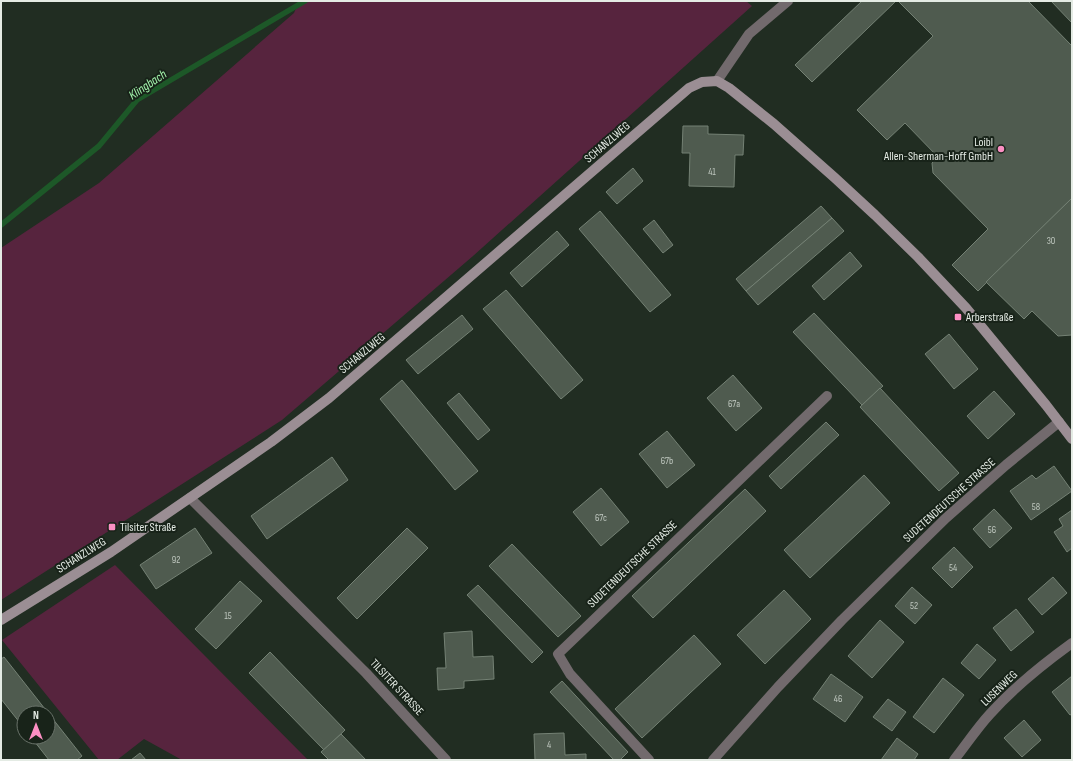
<svg xmlns="http://www.w3.org/2000/svg" width="1073" height="761" viewBox="0 0 1073 761" font-family="'Sofia Sans Condensed',sans-serif">
<style>
.green{fill:#57243e}
.lines{fill:none;stroke-linecap:round;stroke-linejoin:round}
.stream{stroke:#1d5828;stroke-width:5.5}
.building{fill:#4f5b4f;stroke:#748174}
.street{stroke:#726a6d;stroke-width:10}
.secondary{stroke:#9b8e94;stroke-width:10}
.poi-dot{fill:#fc8fc3;stroke:#182319;stroke-width:1.5}
.labels{text-anchor:middle;stroke-width:4;stroke-linejoin:round;paint-order:stroke}
.number-label{font-size:10px;fill:#bfc7bf}
.street-label{font-size:12px;fill:#e4ebe4;stroke:#182319}
.poi-label{font-size:12px;fill:#e4ebe4;stroke:#182319;text-anchor:start}
.water-label{font-size:13px;font-style:italic;fill:#a3f5ac;stroke:#182319}
</style>
<rect width="100%" height="100%" fill="#212d22"/>
<g class="green">
<polygon points="299,1 746,1 752,6 473,256 282,420 1,600 1,248 99,183 294,13"/>
<polygon points="115,565 308,760 182,760 144,739 117,760 99,760 2,640"/>
</g>
<g class="lines">
<polyline class="stream" points="1,225 99,146 137,100 305,1"/>
</g>
<g class="building">
<polygon points="862,1 896,1 812,82 795,65"/>
<polygon points="898,1 1028,1 1072,46 1072,198 978,291 952,265 988,229 933,173 932,163 938,157 905,123 887,140 857,110 933,36"/>
<polygon points="1051,1 1072,1 1072,23"/>
<polygon points="683,126 708,126 708,134 744,135 743,155 735,155 734,187 689,186 690,153 682,153"/>
<polygon points="633,168 643,181 617,204 606,192"/>
<polygon points="1072,198 1072,335 1058,336 1032,311 1024,319 986,282"/>
<polygon points="821,206 832,218 746,291 736,279"/>
<polygon points="600,211 671,295 650,312 579,229"/>
<polygon points="832,218 844,231 758,305 746,291"/>
<polygon points="654,220 673,245 663,253 643,229"/>
<polygon points="557,231 569,245 522,287 510,273"/>
<polygon points="850,252 862,266 824,300 812,286"/>
<polygon points="506,290 583,380 561,399 483,309"/>
<polygon points="814,313 883,386 862,405 793,332"/>
<polygon points="462,315 473,329 418,374 406,360"/>
<polygon points="949,334 978,369 954,389 925,354"/>
<polygon points="733,375 762,408 736,431 707,398"/>
<polygon points="402,380 478,471 455,490 380,399"/>
<polygon points="880,388 959,473 939,491 860,407"/>
<polygon points="994,391 1015,414 988,439 967,416"/>
<polygon points="459,393 490,430 478,440 447,403"/>
<polygon points="826,422 839,435 781,489 769,476"/>
<polygon points="667,431 695,465 667,488 639,454"/>
<polygon points="332,457 348,480 267,539 251,516"/>
<polygon points="1054,466 1072,491 1031,520 1010,491 1032,475 1036,479"/>
<polygon points="864,475 890,503 810,578 784,550"/>
<polygon points="601,488 629,522 601,546 573,512"/>
<polygon points="745,489 766,511 653,618 632,596"/>
<polygon points="994,509 1012,528 990,548 973,529"/>
<polygon points="1072,510 1072,548 1067,552 1054,532 1063,526 1059,519"/>
<polygon points="195,528 212,553 156,589 140,565"/>
<polygon points="407,528 428,548 357,619 337,598"/>
<polygon points="512,544 581,616 558,637 489,566"/>
<polygon points="954,547 973,567 952,588 932,568"/>
<polygon points="1053,577 1067,593 1042,615 1028,599"/>
<polygon points="240,581 262,601 216,649 195,629"/>
<polygon points="478,585 543,652 532,663 467,595"/>
<polygon points="912,587 932,605 915,624 895,606"/>
<polygon points="784,590 811,619 765,664 737,635"/>
<polygon points="1016,609 1034,632 1011,651 993,628"/>
<polygon points="880,620 904,642 872,678 848,656"/>
<polygon points="472,631 473,657 493,656 494,679 464,681 464,688 438,690 437,668 446,668 444,633"/>
<polygon points="694,635 721,664 642,738 615,709"/>
<polygon points="977,644 996,660 979,679 961,663"/>
<polygon points="270,652 345,730 324,750 249,673"/>
<polygon points="4,657 82,756 77,760 49,760 31,737 48,737 48,713 24,713 24,728 1,699 1,659"/>
<polygon points="831,674 863,697 845,722 813,699"/>
<polygon points="1072,676 1072,714 1070,715 1052,692"/>
<polygon points="943,678 964,695 934,733 913,717"/>
<polygon points="562,681 628,752 620,760 614,760 550,692"/>
<polygon points="888,699 906,712 892,731 873,717"/>
<polygon points="1024,720 1041,740 1022,757 1004,738"/>
<polygon points="564,733 565,755 586,754 586,760 535,760 534,734"/>
<polygon points="341,734 366,760 329,760 321,752"/>
<polygon points="897,738 918,754 914,760 881,760"/>
<polygon points="140,753 146,760 131,760"/>
</g>
<g class="lines">
<g class="street">
<polyline points="717,81 749,34 788,1"/>
<polyline points="190,498 366,673 446,760"/>
<polyline points="649,760 570,674 558,654 827,396"/>
<polyline points="713,760 778,687 842,620 946,518 1006,465 1059,422"/>
<path d="M954 760C966 745 977 728 990 714 1014 687 1043 664 1072 643"/>
</g>
<polyline class="secondary" points="1,620 111,552 271,442 329,398 689,88 702,82 717,81 729,88 774,124 835,178 875,215 918,257 966,308 1046,405 1072,439"/>
</g>
<g class="poi-dot">
<circle cx="1001" cy="149" r="4"/>
<rect x="954" y="313" width="8" height="8" rx="2"/>
<rect x="108" y="523" width="8" height="8" rx="2"/>
</g>
<g class="labels">
<g class="number-label">
<text x="712" y="175">41</text>
<text x="1051" y="244">30</text>
<text x="734" y="407">67a</text>
<text x="667" y="464">67b</text>
<text x="1036" y="510">58</text>
<text x="601" y="521">67c</text>
<text x="992" y="533">56</text>
<text x="176" y="563">92</text>
<text x="953" y="571">54</text>
<text x="914" y="609">52</text>
<text x="228" y="619">15</text>
<text x="838" y="702">46</text>
<text x="549" y="748">4</text>
</g>
<g class="street-label">
<text transform="translate(607 142) rotate(-41)" y="4">SCHANZLWEG</text>
<text transform="translate(362 353) rotate(-40)" y="4">SCHANZLWEG</text>
<text transform="translate(949 500) rotate(-42)" y="4">SUDETENDEUTSCHE STRASSE</text>
<text transform="translate(81 555) rotate(-32)" y="4">SCHANZLWEG</text>
<text transform="translate(632 564) rotate(-44)" y="4">SUDETENDEUTSCHE STRASSE</text>
<text transform="translate(397 687) rotate(47)" y="4">TILSITER STRASSE</text>
<text transform="translate(999 688) rotate(-44)" y="4">LUSENWEG</text>
</g>
<g class="poi-label">
<text x="993" y="146" text-anchor="end">Loibl<tspan x="993" dy="14">Allen-Sherman-Hoff GmbH</tspan></text>
<text x="966" y="321">Arberstraße</text>
<text x="120" y="531">Tilsiter Straße</text>
</g>
<g class="water-label">
<text transform="translate(147 84) rotate(-34)" y="5">Klingbach</text>
</g>
</g>
<rect width="1073" height="761" fill="none" stroke="#e4ebe4" stroke-width="4"/>
<g transform="translate(36 725)"><circle r="19" fill="#182319" stroke="#6a736a"/>
<path d="M0-3L7 15L0 10L-7 15Z" fill="#fc8fc3"/>
<text y="-6" font-size="11" font-weight="bold" text-anchor="middle" fill="#e4ebe4">N</text>
</g>
</svg>
